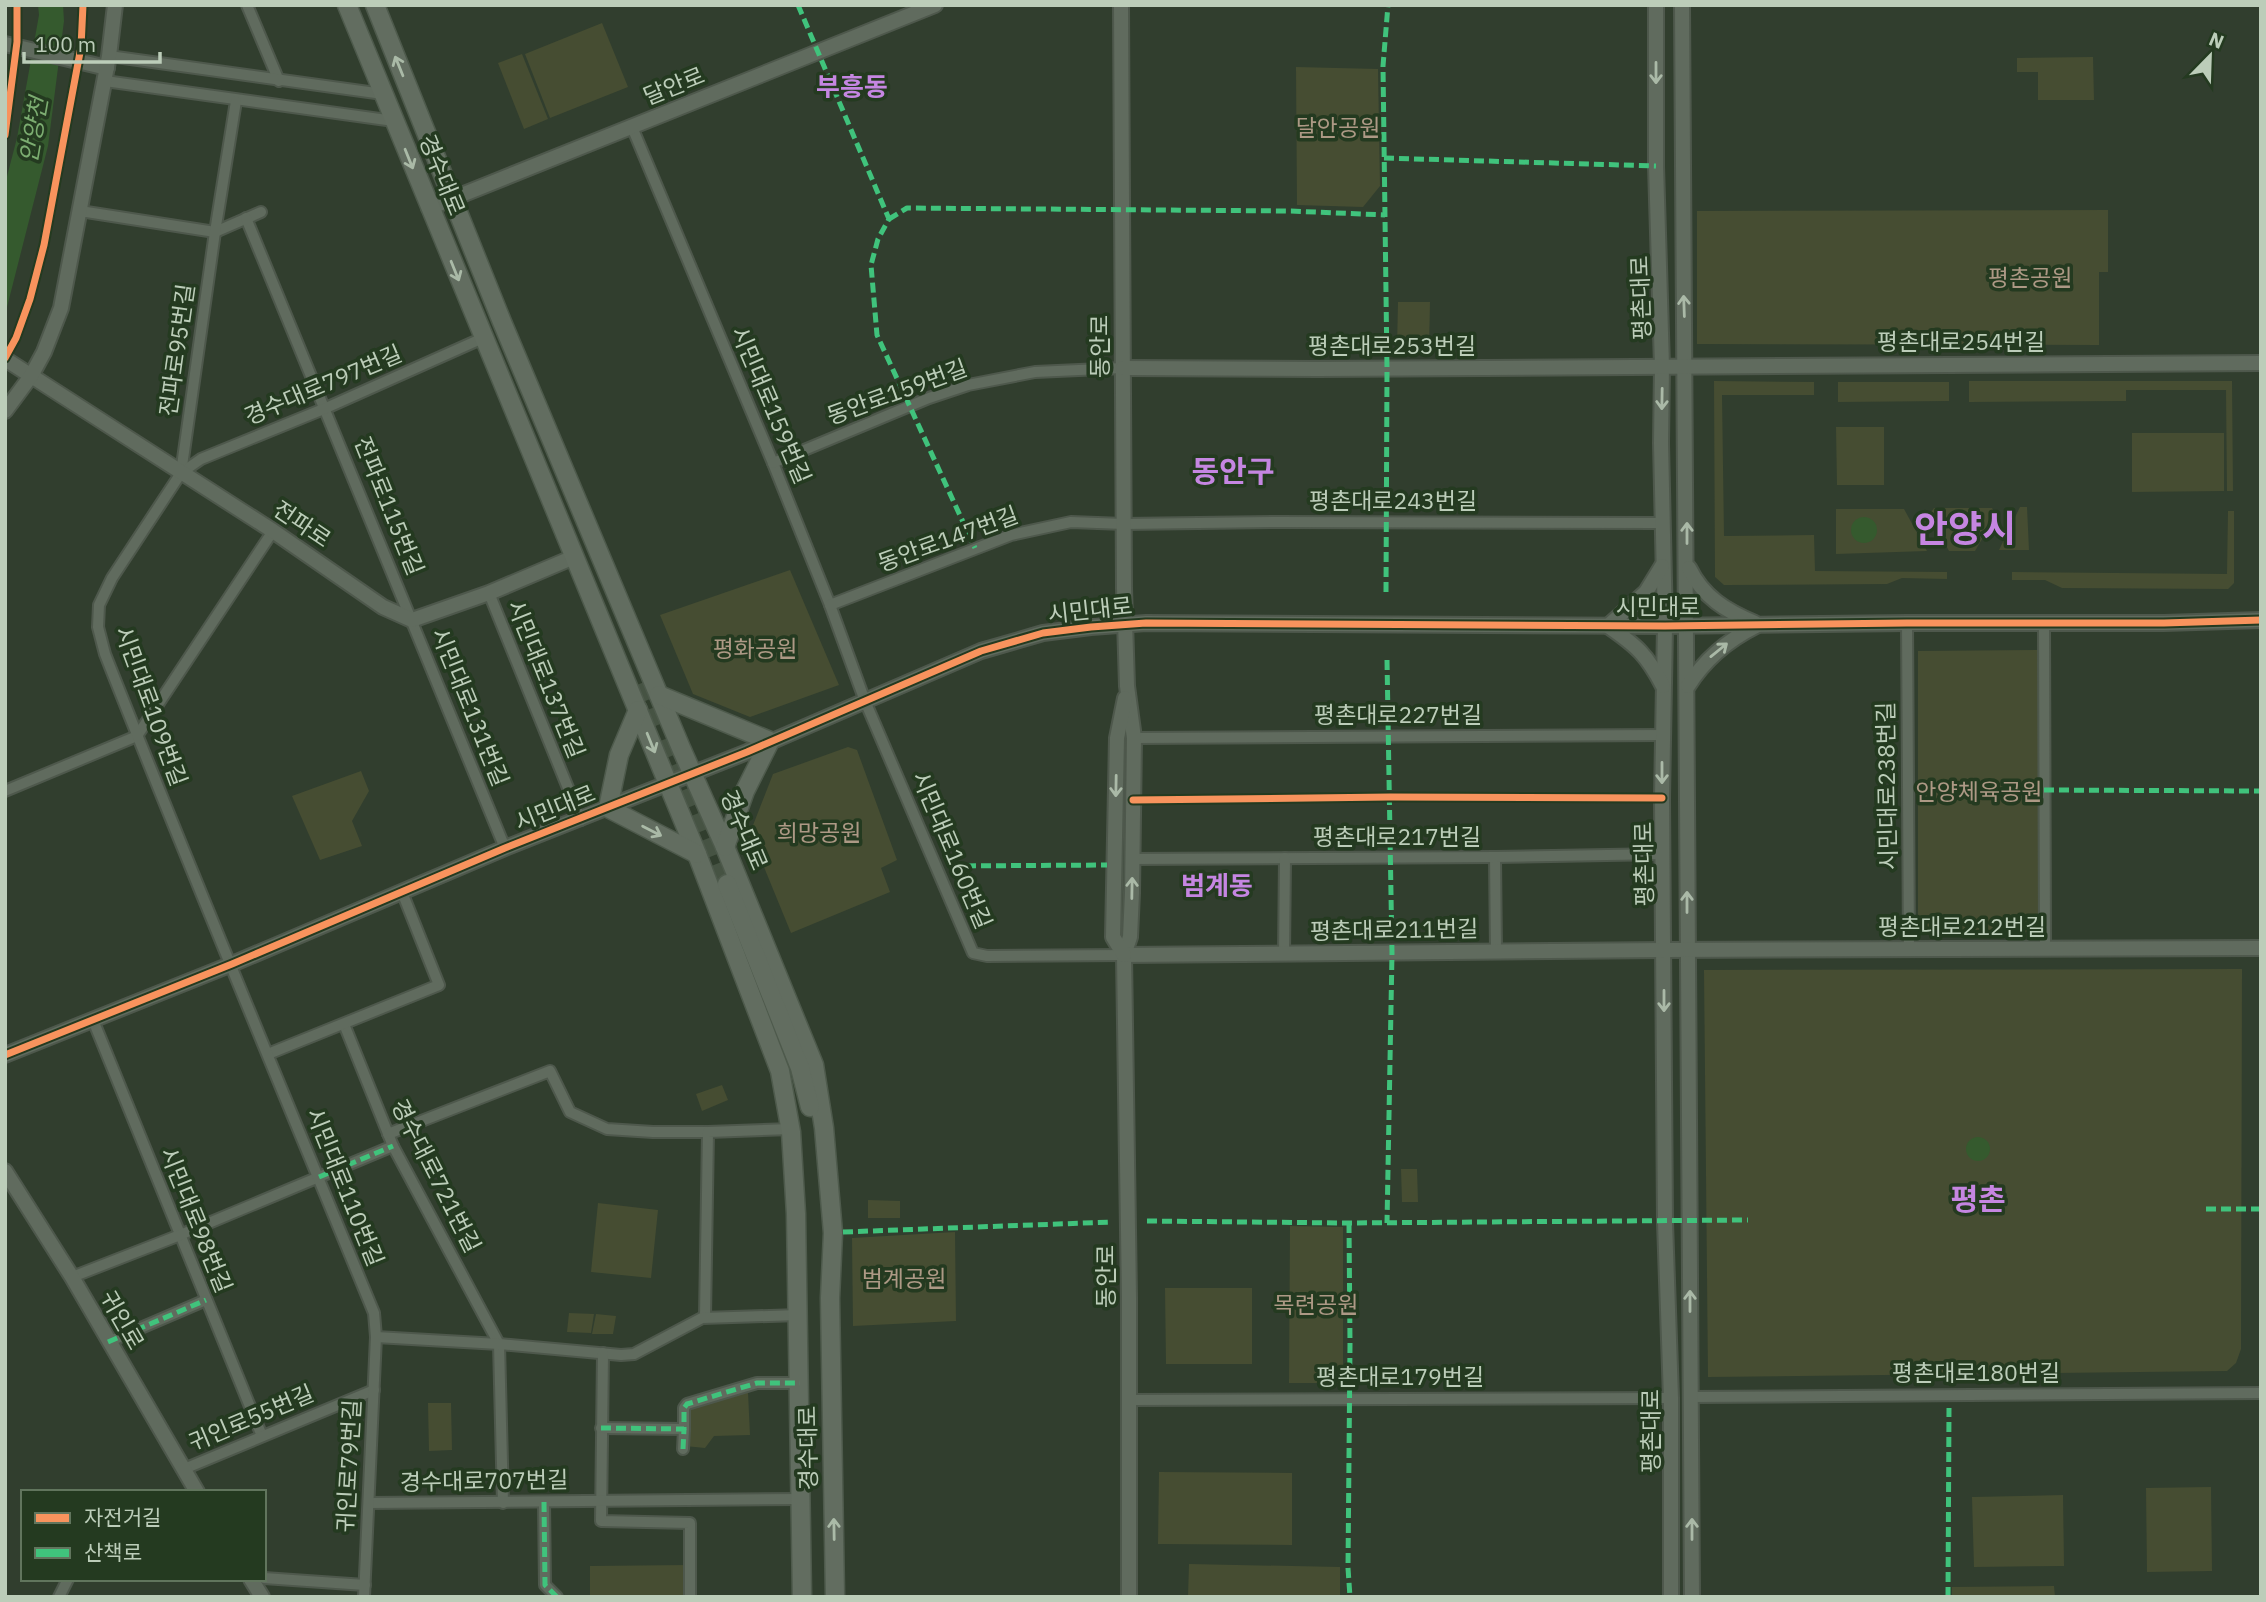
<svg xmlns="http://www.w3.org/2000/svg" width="2266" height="1602" viewBox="0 0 2266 1602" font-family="'IBM Plex Sans','Noto Sans KR',sans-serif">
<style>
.green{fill:#464d32}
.water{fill:#355a2e}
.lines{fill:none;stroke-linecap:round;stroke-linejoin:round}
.primary-tunnel{stroke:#465343;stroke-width:18;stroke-dasharray:18 9;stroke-linecap:butt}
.minor-casing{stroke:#4e584c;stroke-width:14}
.tertiary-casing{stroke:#4e584c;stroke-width:18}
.primary-casing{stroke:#4e5a4c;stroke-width:21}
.minor{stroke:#606b5e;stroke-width:10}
.tertiary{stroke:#606b5e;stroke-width:14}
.primary{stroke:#626d60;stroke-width:18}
.quiet{stroke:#40c37c;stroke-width:5;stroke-dasharray:10 5;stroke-linecap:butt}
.cycleway-casing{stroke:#243a20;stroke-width:11}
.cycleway{stroke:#f8935d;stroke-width:7}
.oneway{stroke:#aabaa7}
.oneway2{stroke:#aab9a7}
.labels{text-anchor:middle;stroke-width:7;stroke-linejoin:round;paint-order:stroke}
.street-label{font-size:23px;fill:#bccdb9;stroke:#243a20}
.park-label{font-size:23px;fill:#ad9985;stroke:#243a20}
.water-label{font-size:24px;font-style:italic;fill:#7cad71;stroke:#243a20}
.quarter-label{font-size:26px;font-weight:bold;fill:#c586e1;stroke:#243a20}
.district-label{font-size:30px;font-weight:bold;fill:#c586e1;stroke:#243a20}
.town-label{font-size:37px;font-weight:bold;fill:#c586e1;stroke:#243a20}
</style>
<rect width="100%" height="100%" fill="#313e2e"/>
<g class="green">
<polygon points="602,23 628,87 550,118 525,54"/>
<polygon points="522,54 548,119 524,129 498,63"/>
<polygon points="2093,57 2094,100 2038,100 2038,72 2017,72 2017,58"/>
<polygon points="1296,67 1378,69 1380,186 1363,207 1297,205"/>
<polygon points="2108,210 2108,272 2099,272 2099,345 1697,344 1697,211"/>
<polygon points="1398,302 1430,302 1429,349 1397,348"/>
<polygon points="1714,381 1814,382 1814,395 1722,395 1724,536 1814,535 1815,571 1947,572 1947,579 1902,578 1887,584 1724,585 1715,577"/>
<polygon points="1969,381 2232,381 2233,491 2227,491 2226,390 2126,390 2126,401 1969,402"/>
<polygon points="1838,382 1949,382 1949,401 1838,402"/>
<polygon points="1836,427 1884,427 1884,485 1837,485"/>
<polygon points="2132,433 2224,433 2224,491 2132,492"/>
<polygon points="2020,507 2027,507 2029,550 1999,550"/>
<polygon points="1934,508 1992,508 1996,515 1975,551 1949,551 1929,515"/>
<polygon points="1836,509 1904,509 1927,551 1836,554"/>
<polygon points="2228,511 2234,511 2234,583 2228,589 2062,588 2045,580 2012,580 2012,572 2227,574"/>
<polygon points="790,570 839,685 750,717 693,694 660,615"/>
<polygon points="2039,650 2041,932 1918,933 1918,651"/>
<polygon points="848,747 857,750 897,860 881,868 890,892 791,933 750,833 773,774"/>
<polygon points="361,771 369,791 352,821 362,846 320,860 292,796"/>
<polygon points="2242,969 2241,1349 2236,1363 2227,1371 1708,1377 1704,970"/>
<polygon points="722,1085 728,1100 702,1111 696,1094"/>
<polygon points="1401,1169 1417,1169 1418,1202 1402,1202"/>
<polygon points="868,1200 900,1201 900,1218 868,1218"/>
<polygon points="598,1203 658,1210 651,1278 591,1272"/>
<polygon points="1290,1226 1343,1227 1343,1383 1289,1383"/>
<polygon points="955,1232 956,1321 853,1326 852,1238"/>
<polygon points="1165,1288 1252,1288 1252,1364 1166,1364"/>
<polygon points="569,1313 594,1314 591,1333 567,1332"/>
<polygon points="596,1314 616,1316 613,1334 592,1334"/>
<polygon points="748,1392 750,1435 714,1436 705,1448 685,1446 686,1408 703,1401"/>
<polygon points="428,1403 451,1403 452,1450 429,1451"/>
<polygon points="1159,1472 1292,1473 1292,1545 1158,1544"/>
<polygon points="2211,1487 2212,1571 2147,1572 2146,1488"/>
<polygon points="2063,1495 2064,1566 1974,1567 1972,1497"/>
<polygon points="1189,1564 1340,1567 1340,1597 1188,1597"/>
<polygon points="688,1565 687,1597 590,1597 590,1566"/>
<polygon points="2054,1586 2055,1597 1952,1597 1952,1587"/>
</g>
<g class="water">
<polygon points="38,5 63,5 64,21 48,146 5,315 5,184 17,138 39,15"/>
<circle cx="1864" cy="530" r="13"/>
<circle cx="1978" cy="1149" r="12"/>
</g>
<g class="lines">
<g class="primary-tunnel">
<polyline points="637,685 654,727"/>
<polyline points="668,738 727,884"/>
</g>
<g class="minor-casing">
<g id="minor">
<polyline points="247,5 279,81"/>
<polyline points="109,56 383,94"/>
<polyline points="105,81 394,121"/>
<polyline points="632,127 773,463 830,605 865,701 973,953 987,956 1124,955"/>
<polyline points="80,211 215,232 261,212"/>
<polyline points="246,218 505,848"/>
<polyline points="773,463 929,398 968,385 1035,372 1123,368"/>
<polyline points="181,473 215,232 236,101"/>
<polyline points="489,593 581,820"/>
<polyline points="830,605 1011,535 1071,522 1124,524 1277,522 1663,523"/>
<polyline points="1907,623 1909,950"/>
<polyline points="2044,624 2045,949"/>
<polyline points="1134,738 1663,735"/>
<polyline points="5,791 137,736 273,531"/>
<polyline points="1495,857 1496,952"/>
<polyline points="1132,859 1495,857 1663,854"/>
<polyline points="1284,954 1285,858"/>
<polyline points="93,1020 262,1436"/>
<polyline points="344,1024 393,1146 499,1344 503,1503"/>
<polyline points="268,1054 439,985 402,892"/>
<polyline points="388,1134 550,1071 570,1112 607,1129 653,1132 708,1132"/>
<polyline points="72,1277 180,1235 393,1146"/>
<polyline points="705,1317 708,1132 791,1129"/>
<polyline points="376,1337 499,1344 621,1355 634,1354 702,1318 799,1315"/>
<polyline points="108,1342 206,1300"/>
<polyline points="603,1353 601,1521 690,1523 690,1597"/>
<polyline points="1691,1397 2261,1393"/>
<polyline points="1130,1400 1671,1398"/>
<polyline points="601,1428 684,1429 684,1408 687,1404 757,1383 800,1383"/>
<polyline points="683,1449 684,1429"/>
<polyline points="184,1469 374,1390"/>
<polyline points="544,1502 545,1585 557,1597"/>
<polyline points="369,1503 801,1499"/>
<polyline points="264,1578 365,1585"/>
<polyline points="59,1597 68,1579"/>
<path d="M364 1597 376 1337 374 1313C284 1094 192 875 105 654L98 627 99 605 112 578 181 473 201 459 326 408 483 338"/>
</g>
</g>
<g class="tertiary-casing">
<g id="tertiary">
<polyline points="1121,5 1124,588 1127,686 1134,738 1132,893 1130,937 1124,955 1129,1298 1129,1597"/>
<polyline points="1656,5 1656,166 1662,366 1661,443 1665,626 1662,798 1665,1222 1671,1398 1671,1597"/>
<polyline points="1682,5 1692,1597"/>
<polyline points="5,44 107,68"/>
<polyline points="429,208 935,5"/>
<polyline points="5,359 273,531 383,607 412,620 489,593 574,557"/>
<polyline points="1123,368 1318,369 2261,363"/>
<polyline points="5,411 31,376 44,352 61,308 109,56 115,5"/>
<path d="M1662 566 1646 592 1608 626C1637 646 1647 655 1663 686"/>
<path d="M1689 568C1703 597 1726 611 1755 623"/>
<path d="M1688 686C1705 659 1728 640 1756 626"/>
<polyline points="1124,955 1664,950 2261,948"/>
<polyline points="1124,955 1113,937 1117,738 1125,698"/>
<polyline points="5,1055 232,964 505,848 747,752 981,651 1043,633 1091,627 1146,623 1665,626 1907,623 2164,623 2261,620"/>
<polyline points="5,1171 72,1277 197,1492"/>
<polyline points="251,1579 262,1597"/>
</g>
</g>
<g class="primary-casing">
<g id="primary">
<polyline points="347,5 697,854 780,1071 791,1132 796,1214 802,1597"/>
<polyline points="375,5 502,322 681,748 725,847 814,1065 824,1128 833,1233 830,1298 835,1597"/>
<polyline points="659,695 770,741 745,791 725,847"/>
<polyline points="638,710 619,755 608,808 697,854"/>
<polyline points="727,884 800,1068 810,1107"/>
</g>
</g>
<use href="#minor" class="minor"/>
<use href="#tertiary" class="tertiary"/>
<use href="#primary" class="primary"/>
<g class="quiet">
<polyline points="798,5 889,219 878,239 871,265 877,335 975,548"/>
<polyline points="1384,158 1656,166"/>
<polyline points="889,219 907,208 1291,211 1385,215"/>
<polyline points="1386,592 1387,369 1383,66 1388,5"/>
<polyline points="1387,660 1392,953 1387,1223"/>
<polyline points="2044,790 2261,791"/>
<polyline points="951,866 1107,865"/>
<polyline points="319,1177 393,1146"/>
<polyline points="2206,1209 2261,1209"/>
<polyline points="1147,1221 1349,1223 1748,1220"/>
<polyline points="1349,1223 1350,1344 1348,1568 1350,1597"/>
<polyline points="843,1232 1112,1222"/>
<polyline points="108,1342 206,1300"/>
<polyline points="601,1428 684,1429 684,1408 687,1404 757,1383 800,1383"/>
<polyline points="683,1449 684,1429"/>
<polyline points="544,1502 545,1585 557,1597"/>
<polyline points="1948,1597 1949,1408"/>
</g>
<g class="cycleway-casing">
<g id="cycleway">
<polyline points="5,135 17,42 17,5"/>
<polyline points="5,358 16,338 30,299 44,245 81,47 83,5"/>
<polyline points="1133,800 1390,797 1662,798"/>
<polyline points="5,1055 232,964 505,848 747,752 981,651 1043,633 1091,627 1146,623 1665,626 1907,623 2164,623 2261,620"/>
</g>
</g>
<use href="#cycleway" class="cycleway"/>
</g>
<defs><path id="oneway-shaft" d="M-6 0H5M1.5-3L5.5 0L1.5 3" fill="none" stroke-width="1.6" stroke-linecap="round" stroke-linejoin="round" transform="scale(1.75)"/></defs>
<g class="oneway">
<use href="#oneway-shaft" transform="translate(399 66) rotate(-112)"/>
<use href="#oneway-shaft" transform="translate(409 159) rotate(68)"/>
<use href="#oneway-shaft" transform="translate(455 271) rotate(68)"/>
<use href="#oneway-shaft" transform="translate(651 743) rotate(68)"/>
<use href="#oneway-shaft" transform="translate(652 831) rotate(27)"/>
<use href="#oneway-shaft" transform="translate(834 1529) rotate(-91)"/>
</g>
<g class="oneway2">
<use href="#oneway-shaft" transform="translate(1656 73) rotate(90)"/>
<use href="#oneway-shaft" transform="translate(1684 306) rotate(-92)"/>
<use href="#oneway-shaft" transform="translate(1662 399) rotate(91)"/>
<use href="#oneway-shaft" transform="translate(1687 533) rotate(-90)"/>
<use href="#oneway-shaft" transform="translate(1719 650) rotate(-39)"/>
<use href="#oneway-shaft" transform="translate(1662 773) rotate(90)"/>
<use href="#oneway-shaft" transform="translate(1116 786) rotate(91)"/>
<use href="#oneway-shaft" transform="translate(1132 888) rotate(-89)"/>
<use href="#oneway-shaft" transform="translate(1687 902) rotate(-90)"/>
<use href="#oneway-shaft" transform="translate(1664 1001) rotate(90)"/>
<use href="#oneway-shaft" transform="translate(1690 1301) rotate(-90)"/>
<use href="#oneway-shaft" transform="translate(1692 1529) rotate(-90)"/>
</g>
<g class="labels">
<g class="street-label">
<text transform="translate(674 86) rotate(-22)" y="8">달안로</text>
<text transform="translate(442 175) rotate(68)" y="8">경수대로</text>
<text transform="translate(1641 298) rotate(-92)" y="8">평촌대로</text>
<text x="1961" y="350">평촌대로254번길</text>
<text transform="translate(1100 346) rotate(-90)" y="8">동안로</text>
<text x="1392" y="354">평촌대로253번길</text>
<text transform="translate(177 350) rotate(-82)" y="8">전파로95번길</text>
<text transform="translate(323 385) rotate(-23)" y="8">경수대로797번길</text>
<text transform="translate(897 392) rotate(-20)" y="8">동안로159번길</text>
<text transform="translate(771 405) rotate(67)" y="8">시민대로159번길</text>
<text x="1393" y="509">평촌대로243번길</text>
<text transform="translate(389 506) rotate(68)" y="8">전파로115번길</text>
<text transform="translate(302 524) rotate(34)" y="8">전파로</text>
<text transform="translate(948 539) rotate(-20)" y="8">동안로147번길</text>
<text x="1658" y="615">시민대로</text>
<text transform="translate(1090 610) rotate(-6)" y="8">시민대로</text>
<text transform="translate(546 679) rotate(68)" y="8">시민대로137번길</text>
<text transform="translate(151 706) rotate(70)" y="8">시민대로109번길</text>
<text transform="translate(470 707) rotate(68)" y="8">시민대로131번길</text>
<text x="1398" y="723">평촌대로227번길</text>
<text transform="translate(1887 786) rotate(-91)" y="8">시민대로238번길</text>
<text transform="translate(555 808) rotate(-22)" y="8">시민대로</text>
<text transform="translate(744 830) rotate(67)" y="8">경수대로</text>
<text x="1397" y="845">평촌대로217번길</text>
<text transform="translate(952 850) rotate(67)" y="8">시민대로160번길</text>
<text transform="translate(1644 864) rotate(-91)" y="8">평촌대로</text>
<text x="1962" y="935">평촌대로212번길</text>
<text transform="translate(1394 930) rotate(-1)" y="8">평촌대로211번길</text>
<text transform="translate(436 1176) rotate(63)" y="8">경수대로721번길</text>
<text transform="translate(345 1187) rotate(68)" y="8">시민대로110번길</text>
<text transform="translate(196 1220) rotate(68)" y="8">시민대로98번길</text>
<text transform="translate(1106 1276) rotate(-90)" y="8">동안로</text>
<text transform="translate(122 1320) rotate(60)" y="8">귀인로</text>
<text x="1976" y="1381">평촌대로180번길</text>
<text x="1400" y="1385">평촌대로179번길</text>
<text transform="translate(251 1418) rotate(-23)" y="8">귀인로55번길</text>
<text transform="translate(1651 1431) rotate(-90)" y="8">평촌대로</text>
<text transform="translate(808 1448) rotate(-91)" y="8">경수대로</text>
<text transform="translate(349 1466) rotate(-87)" y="8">귀인로79번길</text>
<text transform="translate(484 1481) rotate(-1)" y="8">경수대로707번길</text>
</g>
<g class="park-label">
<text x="1338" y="136">달안공원</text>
<text x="2030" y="286">평촌공원</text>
<text x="755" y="657">평화공원</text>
<text x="1979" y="800">안양체육공원</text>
<text x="819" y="841">희망공원</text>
<text x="904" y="1287">범계공원</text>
<text x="1316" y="1313">목련공원</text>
</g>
<g class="water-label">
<text transform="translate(34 130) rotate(-80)" y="8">안양천</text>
</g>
<g class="quarter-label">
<text x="852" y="96">부흥동</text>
<text x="1217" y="895">범계동</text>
</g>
<g class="district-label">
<text x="1233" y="482">동안구</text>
<text x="1978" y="1210">평촌</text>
</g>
<g class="town-label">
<text x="1965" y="542">안양시</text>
</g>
</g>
<rect width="2266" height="1602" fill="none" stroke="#bccdb9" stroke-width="14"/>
<rect x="21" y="1490" width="245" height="91" fill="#243a20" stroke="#61755d" stroke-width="2"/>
<rect x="35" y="1513" width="35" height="10" fill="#f8935d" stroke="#61755d" stroke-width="2"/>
<text x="84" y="1525" font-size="21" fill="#bccdb9">자전거길</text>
<rect x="35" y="1548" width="35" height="10" fill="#40c37c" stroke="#61755d" stroke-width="2"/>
<text x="84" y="1560" font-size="21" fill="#bccdb9">산책로</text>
<g transform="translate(2210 56) rotate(23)" stroke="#243a20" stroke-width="5" paint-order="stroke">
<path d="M0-5L12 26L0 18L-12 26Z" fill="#bccdb9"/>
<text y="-10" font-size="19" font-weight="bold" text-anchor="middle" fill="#bccdb9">N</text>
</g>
<path d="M24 52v10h136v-10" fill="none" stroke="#bccdb9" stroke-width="3.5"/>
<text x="35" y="52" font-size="21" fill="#bccdb9" stroke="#243a20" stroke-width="5" paint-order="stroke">100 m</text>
</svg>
